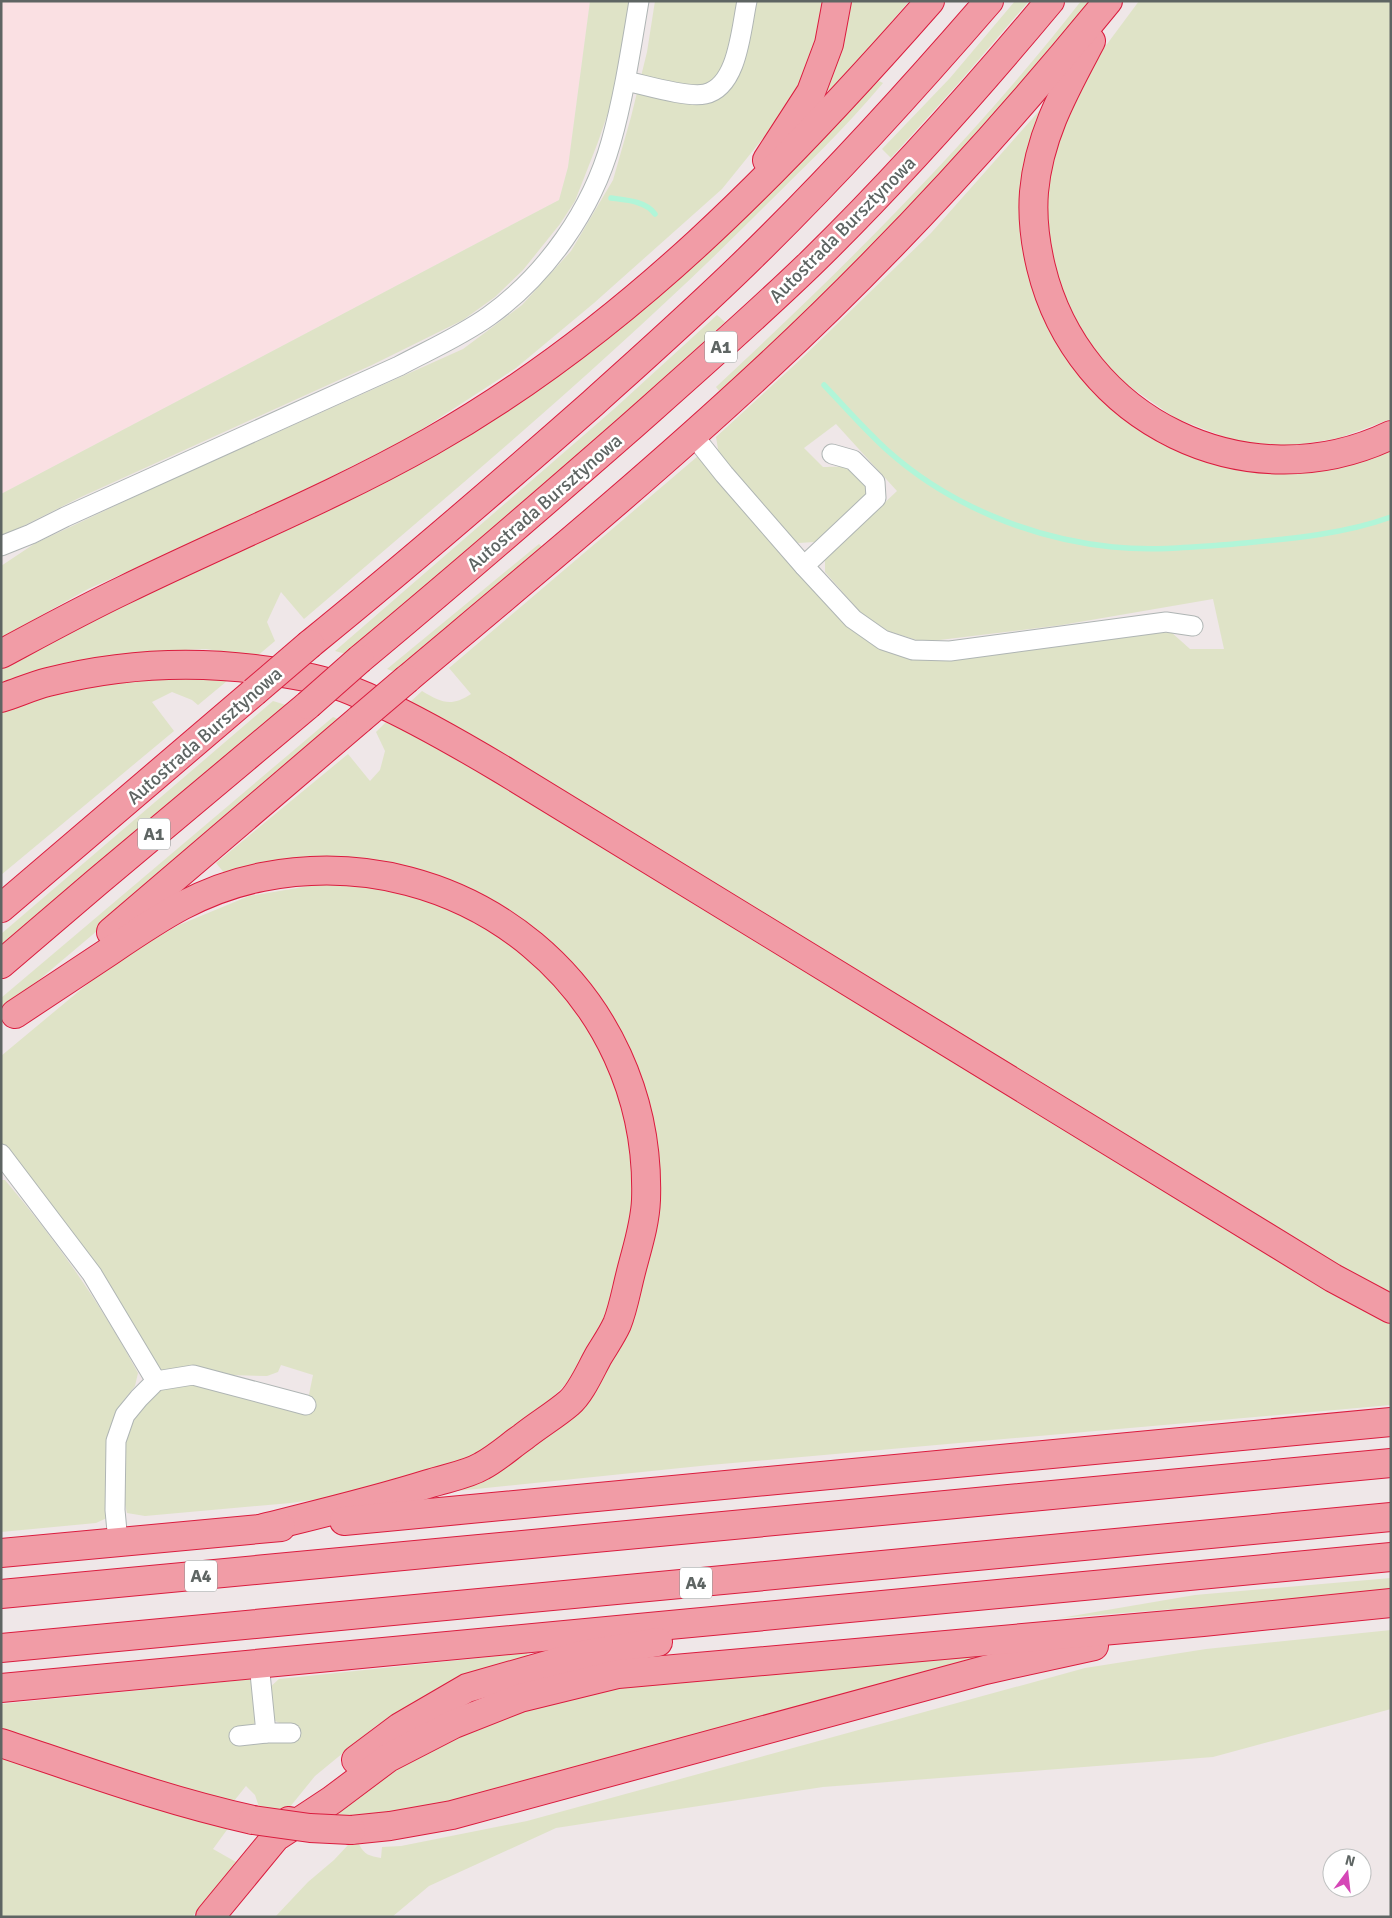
<svg xmlns="http://www.w3.org/2000/svg" width="1392" height="1918" viewBox="0 0 1392 1918" font-family="Signika,sans-serif">
<style>
.commercial{fill:#fae0e3}
.green{fill:#dfe3c7}
.lines{fill:none;stroke-linecap:round;stroke-linejoin:round}
.stream{stroke:#b1f5d8;stroke-width:5.5}
.minor-casing{stroke:#afb5b4;stroke-width:21}
.highway-casing{stroke:#da1c3e;stroke-width:30}
.minor{stroke:#fff;stroke-width:19}
.highway{stroke:#f19ca6;stroke-width:28}
.highway-bridge-casing{stroke:#da1c3e;stroke-width:30;stroke-linecap:butt}
.highway-bridge{stroke:#f19ca6;stroke-width:28}
.labels{text-anchor:middle;stroke-width:5;stroke-linejoin:round;paint-order:stroke}
.shield{fill:#fff;stroke:#8e9392;stroke-width:1}
.shield-label{font-size:18px;font-weight:bold;fill:#5e6563}
.street-label{font-size:19px;fill:#5e6563;stroke:#fff}
</style>
<rect width="100%" height="100%" fill="#efe7e8"/>
<polygon class="commercial" points="1,1 590,1 568,167 559,200 1,494"/>
<g class="green">
<polygon points="590,1 630,1 610,107 598,142 575,201 560,224 523,270 495,297 463,320 372,365 81,497 1,537 1,494 559,200 568,167"/>
<polygon points="655,1 827,1 819,41 802,84 764,137 722,189 594,303 516,368 410,437 249,518 88,589 1,638 1,566 34,544 153,488 463,349 522,305 571,251 613,180 631,117 647,52"/>
<polygon points="845,1 909,1 858,61 829,91 824,86"/>
<polygon points="1015,1 1029,1 957,85 891,158 882,149 950,78"/>
<path d="M1081 1H1094L965 150 819 300 721 393 716 387C846 266 972 141 1081 1Z"/>
<polygon points="1139,1 1391,1 1391,419 1339,438 1291,446 1238,442 1175,418 1116,377 1081,334 1055,280 1043,225 1046,175 1058,127 1090,67"/>
<path d="M879 81 883 83C844 130 799 172 756 215 613 358 458 487 304 619L281 592 267 622 275 641 256 657 206 649 141 652 68 662 1 685V667L171 581 279 534 387 481 470 429 856 102Z"/>
<path d="M1048 101 1041 304 1193 452 1391 444V1296L1306 1247 408 704 422 691C442 703 451 707 471 694L449 668 698 456 836 608 923 657 1106 636 1171 632 1190 649H1224L1213 599 1062 625 923 642 888 631 861 613 825 572V559L897 491 836 424 804 448 823 467C852 466 864 465 868 497L815 542 798 543 790 536 719 455 716 437 801 359 931 233Z"/>
<polygon points="717,315 725,322 621,418 346,654 335,651 614,409"/>
<polygon points="539,544 545,549 395,672 387,669"/>
<polygon points="233,676 198,705 192,700 172,692 152,702 174,731 1,875 1,709 96,680"/>
<polygon points="273,701 286,705 1,946 1,934"/>
<polygon points="333,717 341,720 207,838 1,1012 1,998"/>
<polygon points="387,721 485,775 759,940 1343,1300 1391,1323 1391,1405 710,1465 447,1492 562,1417 637,1300 639,1078 603,1004 560,953 507,911 449,880 392,863 338,859 226,875 216,863 348,754 370,781 380,770 385,751 376,732"/>
<polygon points="327,883 388,888 436,900 498,930 558,979 600,1042 623,1098 636,1209 614,1299 590,1350 565,1385 534,1416 489,1451 440,1472 368,1492 291,1503 145,1516 127,1513 122,1492 125,1433 137,1409 155,1389 188,1382 226,1390 305,1414 313,1375 281,1365 278,1372 267,1376 161,1373 1,1147 1,1056 114,962 179,925 249,896"/>
<path d="M1 1180H5C56 1240 101 1304 138 1373L135 1386 123 1401 109 1432 105 1470 112 1504 107 1518 96 1523 1 1532Z"/>
<polygon points="1391,1578 1391,1592 1060,1618 1195,1595"/>
<path d="M1391 1630V1709L1213 1757 823 1787 556 1828 429 1886 392 1917H275L308 1882 334 1860 348 1845 359 1844C364 1855 370 1856 381 1858L382 1847 401 1846 527 1821 1085 1668 1206 1649Z"/>
<polygon points="1029,1650 443,1807 381,1815 329,1816 409,1760 517,1709 640,1683"/>
<polygon points="527,1653 529,1658 439,1692 377,1725 315,1776 285,1813 260,1810 255,1795 246,1786 230,1806 1,1732 1,1704 253,1679 256,1721 251,1727 231,1730 230,1740 233,1743 295,1739 282,1724 273,1720 269,1688 279,1679"/>
<polygon points="1,1753 229,1827 213,1849 236,1862 192,1917 1,1917"/>
</g>
<g class="lines">
<g class="stream">
<path d="M611 198C626 200 646 201 655 214"/>
<path d="M824 385C845 407 865 430 887 450 948 505 1032 539 1113 547 1154 551 1194 547 1234 544 1287 539 1341 535 1391 517"/>
</g>
<g class="minor-casing">
<g id="minor">
<path d="M626 81C645 85 687 98 705 94 738 87 741 29 747 1"/>
<polyline points="693,435 724,474 804,566 853,619 883,640 913,650 950,651 1166,622 1193,626"/>
<path d="M1 546 31 534 65 517 399 366C429 350 461 336 489 316 546 275 592 210 611 142 624 96 631 48 639 1"/>
<polyline points="804,566 876,498 875,482 853,460 832,454"/>
<polyline points="1,1154 92,1274 156,1381"/>
<polyline points="118,1542 115,1510 116,1441 125,1415 139,1398 156,1381 193,1375 306,1405"/>
<polyline points="266,1733 291,1733"/>
<polyline points="239,1736 266,1733 259,1663"/>
</g>
</g>
<g class="highway-casing">
<g id="highway">
<path d="M1091 41C1065 90 1039 135 1034 192 1032 217 1035 242 1041 267 1078 421 1247 504 1391 435"/>
<polyline points="767,160 811,92 829,44 837,1"/>
<path d="M310 644C406 566 500 485 593 403 645 356 698 309 749 259 833 177 912 90 989 1"/>
<path d="M1 654C42 632 82 610 124 590 226 540 331 498 430 442 626 331 783 168 930 1"/>
<path d="M360 659C450 584 538 508 626 431 688 376 751 321 811 263 895 181 974 92 1050 1"/>
<path d="M407 679C527 578 648 478 763 371 887 256 1001 132 1108 1"/>
<path d="M1 698C17 693 32 686 48 682 119 664 190 660 263 670 285 673 308 676 330 683 345 687 361 695 376 701 420 721 461 745 503 770L1333 1278 1391 1309"/>
<polyline points="1,908 254,692"/>
<polyline points="111,932 360,719"/>
<polyline points="1,964 97,882 308,705"/>
<path d="M15 1014C47 993 78 972 110 951 160 917 201 889 262 877 465 837 653 991 646 1200 645 1226 636 1251 630 1276 626 1292 623 1309 617 1324 612 1335 605 1345 599 1355 591 1369 581 1393 569 1403 555 1415 538 1425 523 1437 510 1446 497 1458 482 1466 467 1475 446 1478 428 1484 374 1501 319 1514 263 1528"/>
<polyline points="344,1521 1391,1422"/>
<polyline points="1,1553 281,1527"/>
<polyline points="1,1594 1391,1463"/>
<polyline points="1,1648 1391,1517"/>
<polyline points="1,1688 1391,1557"/>
<path d="M1 1743C85 1771 167 1801 253 1820"/>
<polyline points="356,1760 400,1727 467,1688 582,1655 658,1642"/>
<polyline points="351,1830 390,1826 452,1815 985,1670 1094,1646"/>
<polyline points="279,1835 332,1800 388,1758 454,1724 520,1698 618,1674 1203,1622 1391,1603"/>
<polyline points="210,1917 289,1821"/>
</g>
</g>
<use href="#minor" class="minor"/>
<use href="#highway" class="highway"/>
<g class="highway-bridge-casing">
<g id="highway-bridge">
<polyline points="254,692 310,644"/>
<polyline points="308,705 360,659"/>
<polyline points="360,719 407,679"/>
<polyline points="253,1820 310,1828 351,1830"/>
</g>
</g>
<use href="#highway-bridge" class="highway-bridge"/>
</g>
<g class="labels">
<g class="shield">
<rect x="705" y="331.5" width="32" height="31" rx="4"/>
<rect x="138" y="818.5" width="32" height="31" rx="4"/>
<rect x="185" y="1560.5" width="32" height="31" rx="4"/>
<rect x="680" y="1567.5" width="32" height="31" rx="4"/>
</g>
<g class="shield-label">
<text x="721" y="353">A1</text>
<text x="154" y="840">A1</text>
<text x="201" y="1582">A4</text>
<text x="696" y="1589">A4</text>
</g>
<g class="street-label">
<text transform="translate(842 229) rotate(-45)" y="7">Autostrada Bursztynowa</text>
<text transform="translate(544 502) rotate(-41)" y="7">Autostrada Bursztynowa</text>
<text transform="translate(204 735) rotate(-41)" y="7">Autostrada Bursztynowa</text>
</g>
</g>
<rect width="1392" height="1918" fill="none" stroke="#5e6563" stroke-width="5"/>
<g transform="translate(1347 1873) rotate(15)"><circle r="24" fill="#ffffff" stroke="#bfc1c1"/>
<path d="M0-4L9 19L0 12L-9 19Z" fill="#d547b7"/>
<text y="-8" font-size="14" font-weight="bold" text-anchor="middle" fill="#5e6563">N</text>
</g>
</svg>
